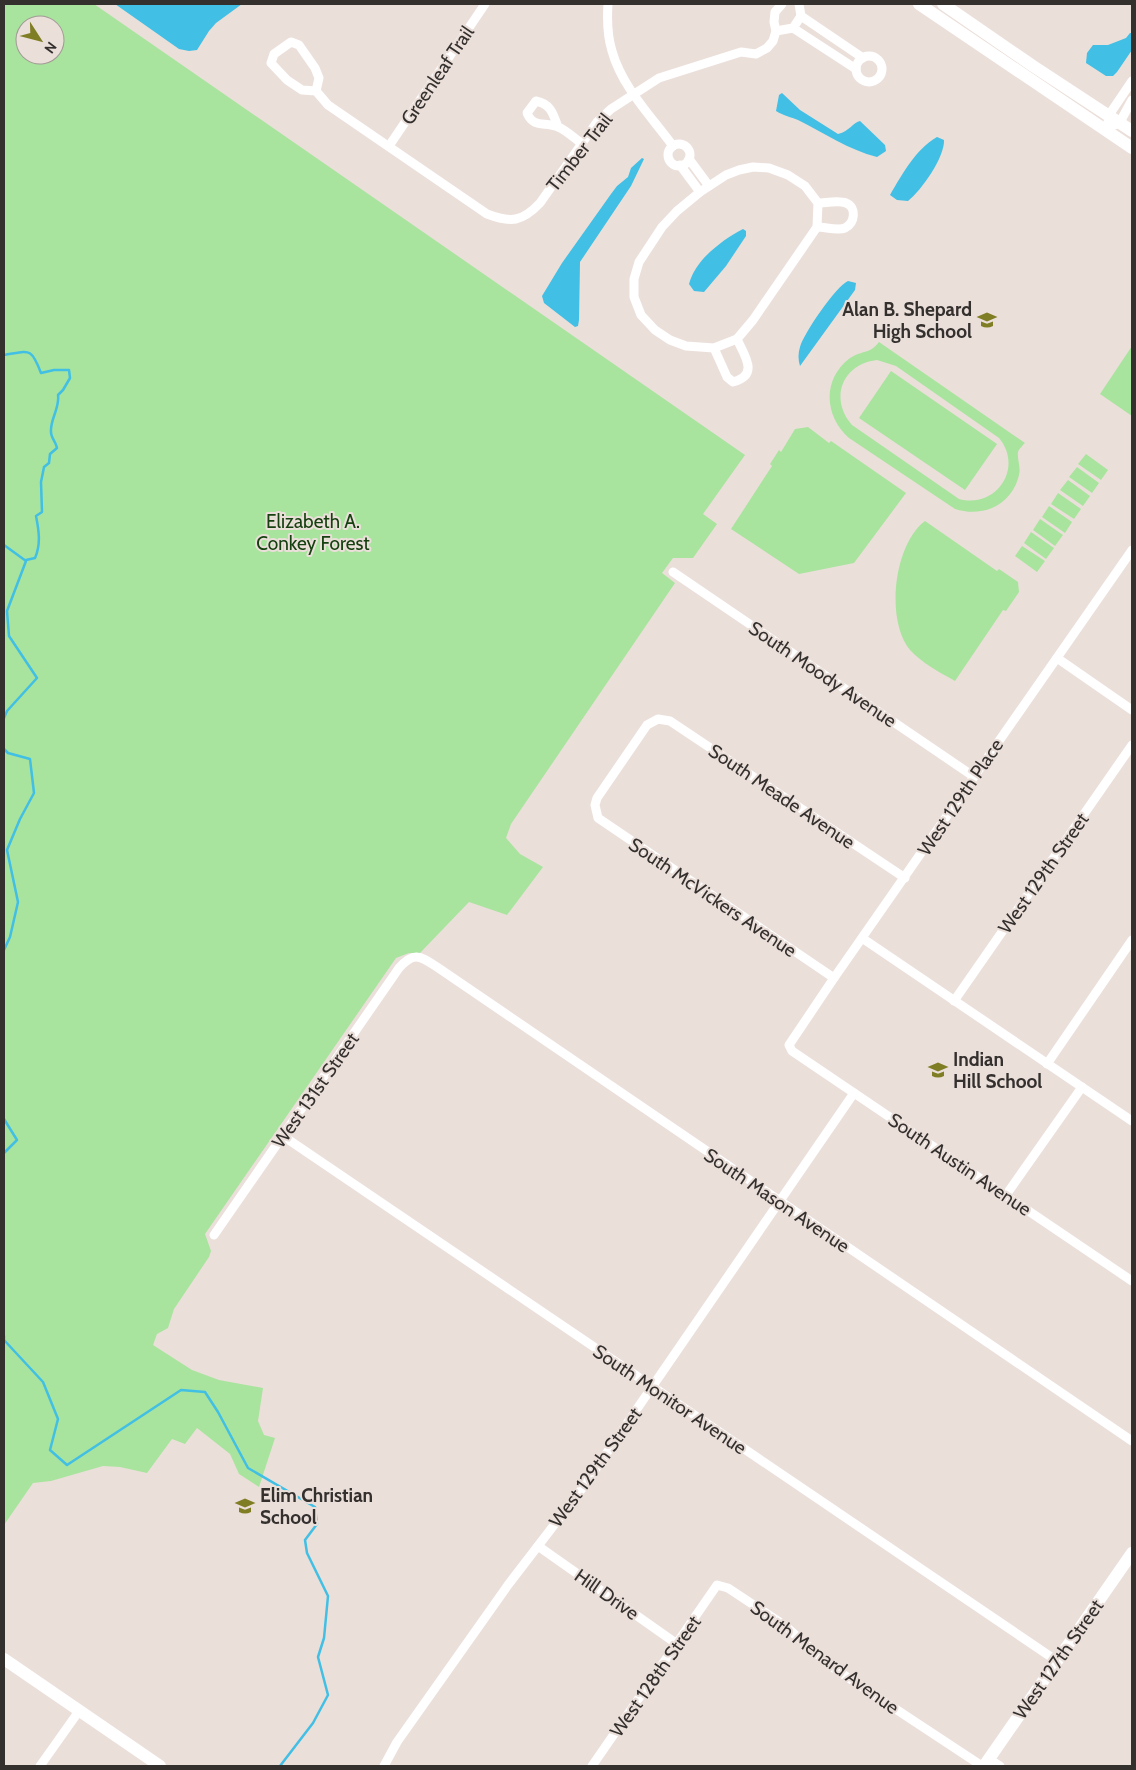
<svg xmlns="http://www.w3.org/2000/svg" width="1136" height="1770" viewBox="0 0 1136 1770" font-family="Cabin,sans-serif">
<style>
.green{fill:#a8e49e;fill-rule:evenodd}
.water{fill:#41bfe4}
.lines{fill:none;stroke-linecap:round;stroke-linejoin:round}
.stream{stroke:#41bfe4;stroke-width:2.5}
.street{stroke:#fff;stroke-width:9}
.secondary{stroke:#fff;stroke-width:12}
.labels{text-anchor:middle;stroke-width:4;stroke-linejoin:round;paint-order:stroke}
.street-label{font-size:19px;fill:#34302e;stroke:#ebdfda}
.poi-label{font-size:19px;font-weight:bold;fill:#34302e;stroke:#ebdfda;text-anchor:start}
.park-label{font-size:19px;fill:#15400f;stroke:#ebdfda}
</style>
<rect width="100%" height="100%" fill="#ebdfda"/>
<g class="green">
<path d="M4 4H94L745 455 703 514 717 524 693 558H673L662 573 675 583 511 824 506 838 520 854 543 867 507 915 469 902 419 954 409 953 396 958 205 1234 211 1251 209 1257 174 1309 168 1328 157 1334 153 1345 192 1370 219 1380 263 1388 258 1421 264 1435 275 1438 259 1487 239 1474 230 1454 197 1428 185 1444 172 1439 147 1473 120 1467 103 1466 51 1481 33 1483 4 1525ZM25 25H55V55H25Z"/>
<path d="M879 342 1025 443C1023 445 1019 449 1018 452 1017 459 1021 467 1019 475 1012 505 983 518 955 509L849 438C824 416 822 379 850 358 863 350 870 354 879 342ZM877 360 896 366 999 438C1024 468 996 509 959 499L852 425C829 399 842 364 877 360Z"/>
<polygon points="1132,346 1132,416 1100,394"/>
<polygon points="891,371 997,444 965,490 859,418"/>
<polygon points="808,427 829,443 831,441 906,493 854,563 799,574 731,529 772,466 770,464 779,450 781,452 795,429"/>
<polygon points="1086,454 1108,470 1101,480 1078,464"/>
<polygon points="1077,467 1099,483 1092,493 1069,477"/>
<polygon points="1068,480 1090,496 1083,506 1060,490"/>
<polygon points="1058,493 1081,509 1074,519 1051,504"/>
<polygon points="1049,506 1072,522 1065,533 1042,517"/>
<polygon points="1040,519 1063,535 1055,546 1033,530"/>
<path d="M925 521 997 571 999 569 1018 582 1019 592 1006 611 1003 610 955 681C939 672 922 663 910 650 885 620 894 544 925 521Z"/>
<polygon points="1031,532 1054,548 1046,559 1024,543"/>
<polygon points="1022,546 1045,561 1037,572 1015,556"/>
</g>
<g class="water">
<polygon points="115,4 242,4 216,23 209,31 197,50 189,51 179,49"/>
<polygon points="1130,33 1132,33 1132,50 1117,72 1113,76 1106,76 1086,63 1087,53 1093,45 1108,45 1126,38"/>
<path d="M782 93 800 110 838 134C850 131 852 123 860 121L885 145 886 151 877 157C849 150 824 133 798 120 791 117 784 116 776 111L779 95Z"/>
<path d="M937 137 944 140C945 157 921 191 908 201L897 200 890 195C903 173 915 150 937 137Z"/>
<polygon points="642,158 644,159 631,186 580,262 579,320 578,326 575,327 544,303 542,296 562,263 611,194 617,186 628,177 631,168"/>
<path d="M743 229 746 231V236L726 266 704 292 694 291 689 284C695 260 722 240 743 229Z"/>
<path d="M848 281 856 283 855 290 800 366C798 360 798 353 800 347 804 333 836 286 848 281Z"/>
</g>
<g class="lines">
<g class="stream">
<path d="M4 355C30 351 31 347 41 373L54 370H69L70 378 63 390 58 395C60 408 50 419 51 432 51 438 56 442 57 448L50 454 49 463 44 467 41 482 42 512 36 516C39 531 41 544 35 558L26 560"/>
<polyline points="4,545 26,561 7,611 9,636 37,678 7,711 4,718"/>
<polyline points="4,749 8,753 30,759 34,793 20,819 7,850 18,902 10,937 4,950"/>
<polyline points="4,1119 17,1140 4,1153"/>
<polyline points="4,1336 4,1340 43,1382 58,1419 50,1450 67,1465 181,1390 205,1392 218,1412 248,1468 315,1507 317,1524 305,1540 307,1553 328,1596 324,1638 318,1657 328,1695 313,1723 280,1766"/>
</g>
<g class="street">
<path d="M608 4C607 19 607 35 612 51 622 87 651 116 673 146"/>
<polyline points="801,16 863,58"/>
<polyline points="793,28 856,69"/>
<polyline points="776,31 793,28 801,16 799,4"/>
<circle cx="869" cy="69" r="13"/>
<path d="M316 91 302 90 287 80 271 63 274 54 291 42 299 45 315 68 319 78 316 91 328 105 487 214C511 223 522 222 540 203L597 122 611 109 659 78 741 52 756 54 767 48 773 41 776 31 774 22 775 12 782 4"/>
<polyline points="1115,125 1120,122 1132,100"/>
<path d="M558 127C553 114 551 104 536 101L527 113C534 129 545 121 558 127 566 130 574 138 581 143"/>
<polyline points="1107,130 1109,115 1132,81"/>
<circle cx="679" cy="155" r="11"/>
<polyline points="389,146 485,4"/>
<polyline points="689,159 709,186"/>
<polyline points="680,165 700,192"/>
<polygon points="753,167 769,168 788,175 805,186 818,203 817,227 753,320 737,339 714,348 686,346 670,340 655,330 641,315 634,297 634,279 639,262 662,227 677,211 700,192 726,175 739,170"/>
<path d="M817 227C825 227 838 231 845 228 855 223 857 207 846 203 839 200 825 203 818 203"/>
<path d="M714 348 727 377 733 382C760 375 744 355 737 339"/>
<polyline points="1132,550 834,978 789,1045 792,1051 1132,1281"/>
<polyline points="673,572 973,776"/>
<polyline points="1057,658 1132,710"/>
<polyline points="862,938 1132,1121"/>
<polyline points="834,978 598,818 595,805 597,798 647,725 658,719 670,721 905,878"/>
<polyline points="954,1001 1132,745"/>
<polyline points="1047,1064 1132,940"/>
<polyline points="283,1136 1057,1661"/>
<polyline points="1006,1195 1082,1087"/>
<path d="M214 1235 399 968C414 951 420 956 437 967L1132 1441"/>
<polyline points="538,1546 677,1644"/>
<polyline points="989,1759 1000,1766"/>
<polyline points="40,1766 79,1711"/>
<polyline points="384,1766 397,1742 508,1585 584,1486 854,1093"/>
<polyline points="592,1766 717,1585 728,1588 784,1625 832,1667 982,1766"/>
</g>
<g class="secondary">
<polyline points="919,4 1132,148"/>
<polyline points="943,4 1033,66 1132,131"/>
<polyline points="4,1659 160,1766"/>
<polyline points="984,1766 1132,1553"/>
</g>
</g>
<defs>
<g id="school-bare" transform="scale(1.5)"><path d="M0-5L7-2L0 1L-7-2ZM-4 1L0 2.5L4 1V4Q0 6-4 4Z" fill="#807e25" stroke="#ebdfda" stroke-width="2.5" paint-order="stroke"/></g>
</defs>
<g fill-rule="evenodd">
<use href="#school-bare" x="987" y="320"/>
<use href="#school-bare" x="938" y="1070"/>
<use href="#school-bare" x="245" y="1506"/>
</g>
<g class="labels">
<g class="street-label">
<text transform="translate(437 75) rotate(-56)" y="7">Greenleaf Trail</text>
<text transform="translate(579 152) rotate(-52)" y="7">Timber Trail</text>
<text transform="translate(823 674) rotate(34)" y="7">South Moody Avenue</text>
<text transform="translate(782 796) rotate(34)" y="7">South Meade Avenue</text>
<text transform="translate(960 797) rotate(-56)" y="7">West 129th Place</text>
<text transform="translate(1043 873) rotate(-55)" y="7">West 129th Street</text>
<text transform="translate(713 897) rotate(34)" y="7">South McVickers Avenue</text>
<text transform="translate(315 1090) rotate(-55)" y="7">West 131st Street</text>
<text transform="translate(960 1164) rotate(34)" y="7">South Austin Avenue</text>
<text transform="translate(777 1200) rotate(34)" y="7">South Mason Avenue</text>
<text transform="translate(670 1399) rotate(34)" y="7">South Monitor Avenue</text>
<text transform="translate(595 1467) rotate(-54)" y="7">West 129th Street</text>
<text transform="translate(607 1594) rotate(35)" y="7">Hill Drive</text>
<text transform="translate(825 1657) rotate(36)" y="7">South Menard Avenue</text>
<text transform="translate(1058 1659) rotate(-55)" y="7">West 127th Street</text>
<text transform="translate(655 1676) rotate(-55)" y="7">West 128th Street</text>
</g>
<g class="poi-label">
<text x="972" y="316" text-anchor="end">Alan B. Shepard<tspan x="972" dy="22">High School</tspan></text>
<text x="953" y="1066">Indian<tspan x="953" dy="22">Hill School</tspan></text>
<text x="260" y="1502">Elim Christian<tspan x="260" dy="22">School</tspan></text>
</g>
<g class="park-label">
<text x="313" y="528">Elizabeth A.<tspan x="313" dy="22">Conkey Forest</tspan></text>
</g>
</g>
<rect width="1136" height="1770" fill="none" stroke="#34302e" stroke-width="10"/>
<g transform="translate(40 40) rotate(126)"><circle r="24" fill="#ebdfda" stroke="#a29995"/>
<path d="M0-4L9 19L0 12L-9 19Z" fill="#807e25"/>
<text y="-8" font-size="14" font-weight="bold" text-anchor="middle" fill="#34302e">N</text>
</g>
</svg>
